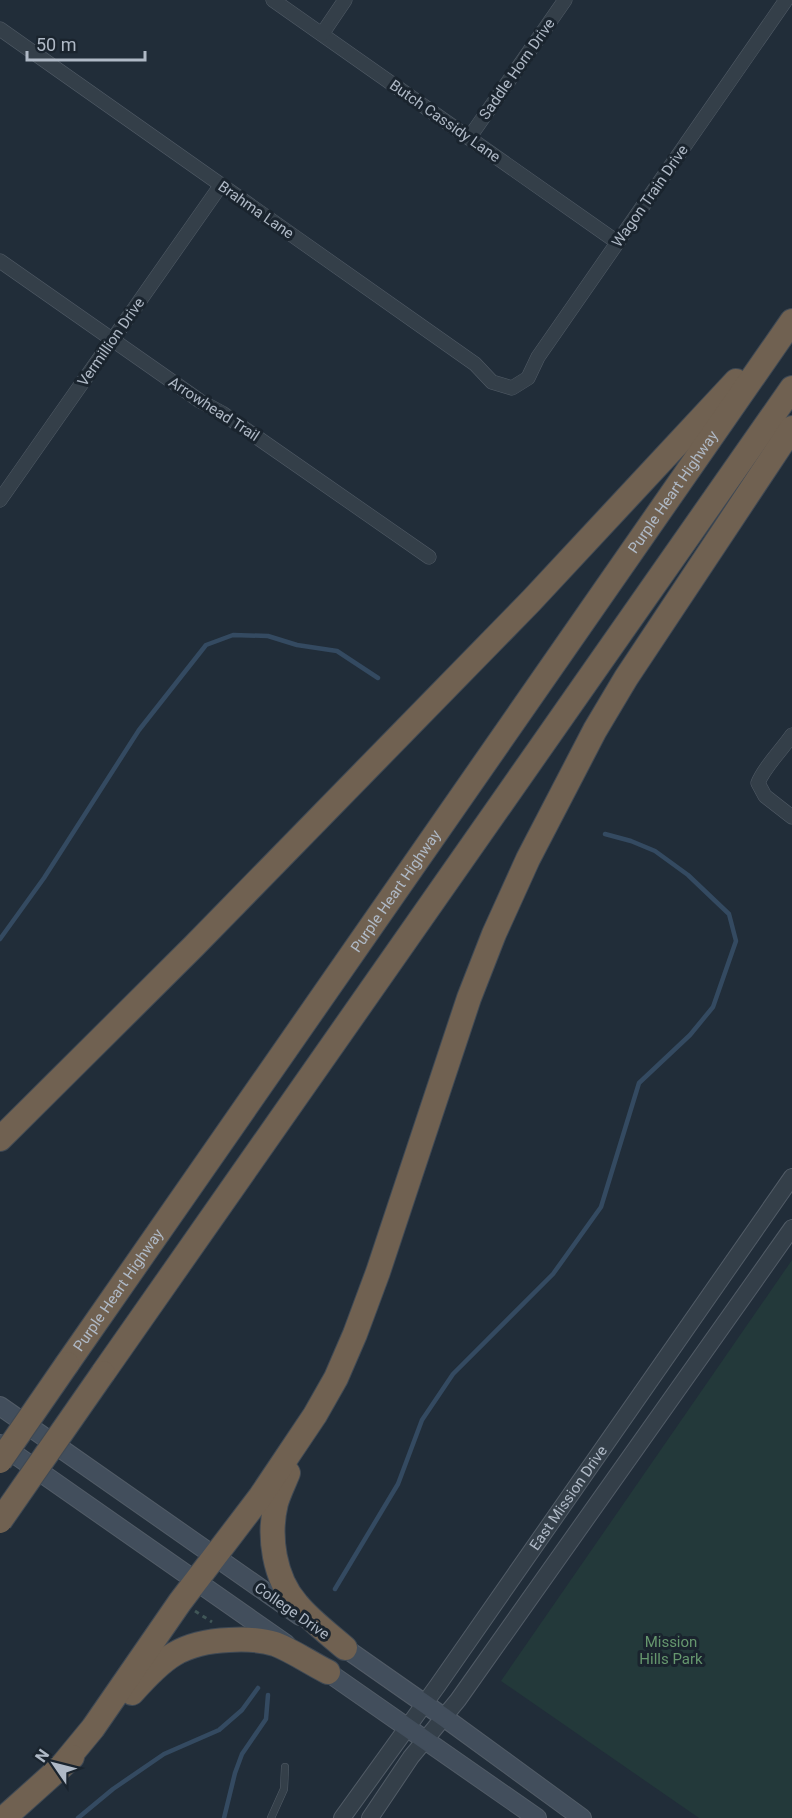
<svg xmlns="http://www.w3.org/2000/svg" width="792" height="1818" viewBox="0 0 792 1818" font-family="Roboto,sans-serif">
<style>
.green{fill:#23393a}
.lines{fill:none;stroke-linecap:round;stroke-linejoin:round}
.stream{stroke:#344a61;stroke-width:4.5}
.service-casing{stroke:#525c67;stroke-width:8}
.minor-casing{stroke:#525c67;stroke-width:15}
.tertiary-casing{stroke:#525c67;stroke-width:18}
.secondary-casing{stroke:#525c67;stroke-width:20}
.motorway-casing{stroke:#3f4954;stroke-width:26}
.path{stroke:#405657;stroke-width:3;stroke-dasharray:4.5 4.5;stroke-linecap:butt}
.service{stroke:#343f49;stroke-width:7}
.minor{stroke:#343f49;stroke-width:14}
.tertiary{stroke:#343f49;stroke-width:16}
.secondary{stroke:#424e5c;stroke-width:18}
.motorway{stroke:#706151;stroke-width:24}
.motorway-bridge-casing{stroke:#3f4954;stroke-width:26;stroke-linecap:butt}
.motorway-bridge{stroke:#706151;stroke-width:24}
.labels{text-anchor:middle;stroke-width:6;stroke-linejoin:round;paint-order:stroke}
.street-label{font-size:15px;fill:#afb9c6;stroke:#1a242e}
.park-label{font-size:15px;fill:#66976e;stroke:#1a242e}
</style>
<rect width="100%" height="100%" fill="#212d39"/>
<polygon class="green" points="792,1260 792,1818 699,1818 501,1681"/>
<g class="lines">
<g class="stream">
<polyline points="0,939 44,878 139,730 206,645 233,635 268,636 297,645 337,651 378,678"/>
<polyline points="335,1589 398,1484 422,1420 453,1374 553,1274 601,1207 639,1083 690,1035 713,1007 736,941 729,914 688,875 655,851 631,841 605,834"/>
<polyline points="78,1818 113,1789 164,1754 219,1730 242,1710 258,1688"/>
<polyline points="224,1818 235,1773 242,1754 266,1719 268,1695"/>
</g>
<g class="service-casing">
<polyline id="service" points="271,1818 284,1789 285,1767"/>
</g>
<g class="minor-casing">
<g id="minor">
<polyline points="273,0 617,242"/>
<polyline points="0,29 475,364 492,382 512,388 528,378 538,357 786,0"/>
<polyline points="322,34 345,0"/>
<polyline points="469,138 565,0"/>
<polyline points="0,261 200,401 222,413 429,557"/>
<polyline points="0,500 221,185"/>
<path d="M792 735C781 751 764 767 758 783L765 796 792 817"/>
</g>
</g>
<g class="tertiary-casing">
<g id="tertiary">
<path id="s1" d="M342 1818 438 1685 792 1177"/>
<polyline points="370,1818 411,1757 458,1700 792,1228"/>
</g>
</g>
<g class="secondary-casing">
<g id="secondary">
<polyline points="0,1406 300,1616"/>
<polyline points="0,1444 286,1644"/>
<polyline points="335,1641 445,1718 582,1818"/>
<polyline points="319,1666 537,1818"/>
</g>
</g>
<g class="motorway-casing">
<g id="motorway">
<polyline points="0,1139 194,946 531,601 736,381"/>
<path id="s2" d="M67 1364 792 321"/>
<polyline points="103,1373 792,388"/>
<path d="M288 1473C284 1483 279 1493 276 1503 268 1536 274 1578 297 1604 310 1620 329 1634 345 1648"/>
<path d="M132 1693C163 1658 181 1642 229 1640 245 1639 259 1639 275 1644 293 1651 310 1663 328 1672"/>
<polyline points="60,1768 93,1728 180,1602 260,1497 315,1415 336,1378 355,1334 378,1272 469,998 494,934 528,859 595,730 626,678 792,428"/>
<polyline points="4,1818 72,1757"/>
</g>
</g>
<polyline class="path" points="195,1611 212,1622"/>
<use href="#service" class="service"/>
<use href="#minor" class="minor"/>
<use href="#tertiary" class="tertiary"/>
<use href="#secondary" class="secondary"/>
<use href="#motorway" class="motorway"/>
<g class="motorway-bridge-casing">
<g id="motorway-bridge">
<polyline points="0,1461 67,1364"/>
<polyline points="0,1521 103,1373"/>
</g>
</g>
<use href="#motorway-bridge" class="motorway-bridge"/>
</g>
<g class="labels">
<g class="street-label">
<text transform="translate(517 69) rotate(-55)" y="5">Saddle Horn Drive</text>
<text transform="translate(445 121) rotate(35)" y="5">Butch Cassidy Lane</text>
<text transform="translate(650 196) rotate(-55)" y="5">Wagon Train Drive</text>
<text transform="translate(256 210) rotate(35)" y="5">Brahma Lane</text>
<text transform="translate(111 342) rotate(-55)" y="5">Vermillion Drive</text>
<text transform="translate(214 409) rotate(33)" y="5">Arrowhead Trail</text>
<text dy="5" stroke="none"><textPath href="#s2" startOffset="1062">Purple Heart Highway</textPath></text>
<text dy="5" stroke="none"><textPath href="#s2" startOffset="576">Purple Heart Highway</textPath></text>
<text dy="5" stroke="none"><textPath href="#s2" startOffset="90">Purple Heart Highway</textPath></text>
<text dy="5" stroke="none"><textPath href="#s1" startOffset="392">East Mission Drive</textPath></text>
<text transform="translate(292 1611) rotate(35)" y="5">College Drive</text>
</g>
<g class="park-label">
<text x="671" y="1647">Mission<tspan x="671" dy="17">Hills Park</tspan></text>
</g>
</g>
<g transform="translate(54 1764) rotate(305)" stroke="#1a242e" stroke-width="4.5" paint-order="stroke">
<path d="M0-4.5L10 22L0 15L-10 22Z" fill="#afb9c6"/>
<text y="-9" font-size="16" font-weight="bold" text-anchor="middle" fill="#afb9c6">N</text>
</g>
<path d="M27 51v9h118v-9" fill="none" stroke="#afb9c6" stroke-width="3"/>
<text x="36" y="51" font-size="18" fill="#afb9c6" stroke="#1a242e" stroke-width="4.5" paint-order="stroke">50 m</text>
</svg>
